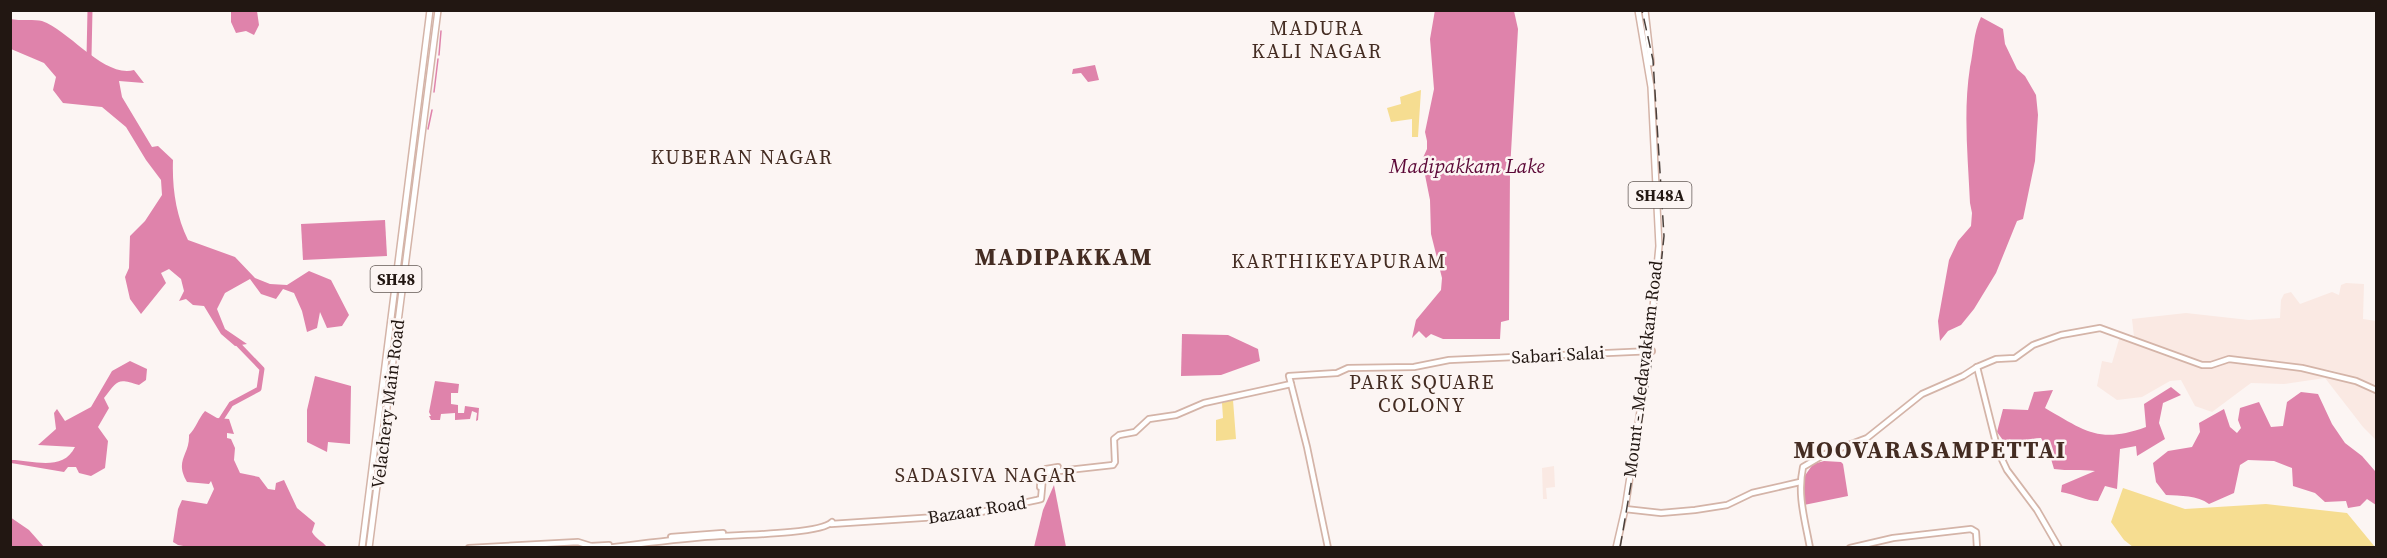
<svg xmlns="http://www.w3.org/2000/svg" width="2387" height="558" viewBox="0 0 2387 558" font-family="'Source Serif 4',serif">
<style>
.built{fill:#fae9e3}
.green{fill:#f6dd91}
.water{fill:#df83ab}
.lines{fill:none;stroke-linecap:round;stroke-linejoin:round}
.stream{stroke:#df83ab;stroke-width:1.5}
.river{stroke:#df83ab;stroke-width:5}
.secondary-casing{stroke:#d4b4a8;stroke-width:8}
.primary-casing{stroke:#d4b4a8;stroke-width:8}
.secondary{stroke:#fff;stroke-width:4.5}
.primary{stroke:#fff;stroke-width:5}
.rail{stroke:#4a403b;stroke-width:1.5;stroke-dasharray:12 6;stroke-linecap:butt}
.labels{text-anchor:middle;stroke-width:5;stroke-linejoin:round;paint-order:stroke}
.shield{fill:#fcf5f3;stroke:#635a56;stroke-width:1.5}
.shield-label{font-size:16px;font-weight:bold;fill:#221712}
.street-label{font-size:18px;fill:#221712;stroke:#fcf5f3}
.neighbourhood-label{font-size:20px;letter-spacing:1.5px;fill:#442c22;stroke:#fcf5f3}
.water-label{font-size:20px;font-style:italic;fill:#5b0736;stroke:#fcf5f3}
.district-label{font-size:24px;font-weight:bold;letter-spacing:1.5px;fill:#442c22;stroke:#fcf5f3}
</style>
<rect width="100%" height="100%" fill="#fcf5f3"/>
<g class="built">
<polygon points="2346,283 2364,284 2363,319 2376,321 2376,385 2334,371 2283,362 2226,357 2210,363 2198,362 2134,337 2132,319 2186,313 2249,320 2280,318 2281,300 2284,294 2291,292 2300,304 2332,292 2339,295 2341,285"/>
<polygon points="2120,336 2200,368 2212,367 2228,361 2289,367 2370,388 2376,391 2376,440 2363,427 2325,378 2284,384 2251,383 2212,412 2195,406 2181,380 2170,381 2142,397 2117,400 2097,386 2102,361 2112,363"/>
<polygon points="1554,466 1555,487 1546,488 1547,499 1543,499 1542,468"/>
</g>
<g class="green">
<polygon points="1421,90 1418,137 1412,137 1412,119 1391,122 1387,108 1401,104 1400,97"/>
<polygon points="1233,400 1236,439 1216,441 1216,420 1223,418 1222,403"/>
<polygon points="2123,488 2185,509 2266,504 2347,513 2375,547 2133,547 2124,540 2111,522"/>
</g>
<g class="water">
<polygon points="1435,10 1514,11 1518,29 1510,170 1509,320 1501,322 1500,339 1443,339 1431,334 1426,338 1419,331 1412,338 1416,320 1441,290 1442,278 1431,234 1430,200 1422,160 1427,149 1427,141 1425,132 1434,89 1430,39"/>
<polygon points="231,11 257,11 259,25 254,35 246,31 236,33 231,22"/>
<path d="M1981 17 2003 29 2005 44 2017 69 2025 76 2036 95 2038 115 2035 161 2023 219 2017 221 1996 273 1974 309 1961 325 1948 331 1940 341 1938 321 1949 260 1958 241 1971 226 1972 213 1970 203C1968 158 1963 112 1970 67 1974 49 1973 34 1981 17Z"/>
<path d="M10 19C20 21 36 19 42 21 70 31 104 78 134 70L144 83 119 81 122 97 152 147 158 146 173 160C172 188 176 215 188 240L235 257 255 278 270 284 287 285 309 271 331 280 349 315 342 326 327 328 320 312 317 328 307 332 302 311 294 293 283 289 276 299 261 294 250 279 225 293 217 309 225 329 247 344 235 346 221 334 204 306 193 305 186 299 179 301 184 291 181 279 169 269 161 273 166 283 141 314 130 299 125 277 129 268 130 236 145 221 162 195 161 180 146 160 126 127 102 107 63 103 53 90 56 77 44 63 11 49Z"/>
<polygon points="1095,65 1099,80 1088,82 1081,73 1072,74 1073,69"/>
<polygon points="385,220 387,256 303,260 301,224"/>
<polygon points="1182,334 1228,335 1258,349 1260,361 1221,375 1181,376"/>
<path d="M130 361 147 369 146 380 139 385C117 378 118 380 104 398L109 408 98 427 108 441 105 468 91 476 79 473 76 467H68L64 472 11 463V460C32 460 63 472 75 447L38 445 56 429 54 413 57 409 65 421 91 407 112 371Z"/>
<polygon points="315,376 351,386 350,444 328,442 327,452 307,442 307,410"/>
<polygon points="435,381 459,384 458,393 451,393 451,404 458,405 458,413 464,413 465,406 479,408 478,420 476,421 477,413 472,411 470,419 455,420 455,413 441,414 440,420 431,420 429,416 431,416 429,412"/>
<path d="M2171 387 2181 395 2163 403 2159 423 2165 439 2137 456 2136 446 2120 449 2117 489 2105 486 2098 501C2087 501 2074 494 2061 492L2062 485 2095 471C2081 469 2068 471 2054 469L2049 452 2041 438C2028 438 2017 445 2005 443L1997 432 2003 409 2028 410 2034 392 2053 390 2045 408C2085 431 2099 444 2146 427L2144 404Z"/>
<path d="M2301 392 2318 394 2332 424 2345 443 2362 456 2375 471 2376 505 2367 499 2360 506 2348 508 2346 501 2325 502 2315 493 2293 486 2292 468 2274 461 2248 460 2240 465 2234 493 2209 504C2197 495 2181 496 2166 495L2156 482 2153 463 2168 451 2192 447 2200 432 2199 423 2224 409 2230 427 2237 433 2241 428 2238 420 2240 408 2259 402 2271 427 2283 426 2287 402Z"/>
<path d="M205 411 217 418 229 419 234 434 227 433V438L231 439 235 448 234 460 240 473 259 477 268 489 275 490 276 483 284 480 297 508 315 523 312 532C316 539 322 541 327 547L194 548 178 545 173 542 178 509 182 500 207 504 214 489 211 481 209 484 187 482C174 460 190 455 189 435 196 428 198 419 205 411Z"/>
<polygon points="1824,461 1841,462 1843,464 1848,496 1804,505 1804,477 1813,464"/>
<polygon points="1054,485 1066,547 1034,547 1043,510"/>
<polygon points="10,517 29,530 44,547 11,547"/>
</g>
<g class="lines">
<g class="stream">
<polyline points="439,55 441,31"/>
<polyline points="434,92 438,59"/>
<polyline points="428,129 432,110"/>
</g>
<g class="river">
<polyline points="89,57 90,10"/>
<polyline points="220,421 231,404 259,389 262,369 236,342"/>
</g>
<g class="secondary-casing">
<g id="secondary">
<polyline points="1977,367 1998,451 2007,470 2037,510 2059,548"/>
<polyline points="1040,487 1041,473 1046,469 1058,467"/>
<polyline points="1625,509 1661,513 1695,510 1727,505 1752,493 1800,482"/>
<polyline points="831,524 967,515 1037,500 1041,499 1043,477 1050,472 1113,465 1115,462 1114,439 1119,435 1135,432 1149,419 1176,415 1204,403 1291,384"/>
<polyline points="671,537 723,533"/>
<polyline points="591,546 609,545"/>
<polyline points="469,548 578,542 594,547"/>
<path d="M606 548C638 544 671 540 704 537 726 535 820 535 832 522"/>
<polyline points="1328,548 1307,447 1289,376 1337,373 1348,368 1414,367 1449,360 1652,351"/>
<path d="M1810 548C1805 520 1797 495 1803 467L1825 454 1867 438 1922 394 1963 376 1977 367 1996 359 2015 358 2033 345 2061 335 2100 328 2202 365H2211L2229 359 2302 368 2356 381 2376 390"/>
<polyline points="1850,548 1893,538 1971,529 1976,532 1977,548"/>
</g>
</g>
<g class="primary-casing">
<g id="primary">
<polyline points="1645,10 1651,63"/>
<polyline points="362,548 430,10"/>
<polyline points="369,548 438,10"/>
<polyline points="1616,548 1625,509 1648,359 1659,246 1651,87 1638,10"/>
</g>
</g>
<use href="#secondary" class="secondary"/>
<use href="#primary" class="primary"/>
<polyline class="rail" points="1620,548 1650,373 1664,236 1653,60 1642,10"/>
</g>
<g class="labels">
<g class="shield">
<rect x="1628.5" y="182" width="63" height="26" rx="4.5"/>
<rect x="370.5" y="266" width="51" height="26" rx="4.5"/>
</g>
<g class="shield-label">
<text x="1660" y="201">SH48A</text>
<text x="396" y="285">SH48</text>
</g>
<g class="street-label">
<text transform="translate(1558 355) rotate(-3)" y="6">Sabari Salai</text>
<text transform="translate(1643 369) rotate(-83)" y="6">Mount - Medavakkam Road</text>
<text transform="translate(388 404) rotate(-83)" y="6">Velachery Main Road</text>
<text transform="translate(977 510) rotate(-9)" y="6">Bazaar Road</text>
</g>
<g class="neighbourhood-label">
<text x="1317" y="35">MADURA<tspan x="1317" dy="23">KALI NAGAR</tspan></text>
<text x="742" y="164">KUBERAN NAGAR</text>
<text x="1339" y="268">KARTHIKEYAPURAM</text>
<text x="1422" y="389">PARK SQUARE<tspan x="1422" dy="23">COLONY</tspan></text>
<text x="986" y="482">SADASIVA NAGAR</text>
</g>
<g class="water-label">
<text x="1467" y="173">Madipakkam Lake</text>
</g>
<g class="district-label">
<text x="1064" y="265">MADIPAKKAM</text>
<text x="1930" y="458">MOOVARASAMPETTAI</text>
</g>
</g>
<rect width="2387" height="558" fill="none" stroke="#221712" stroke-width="24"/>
</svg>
